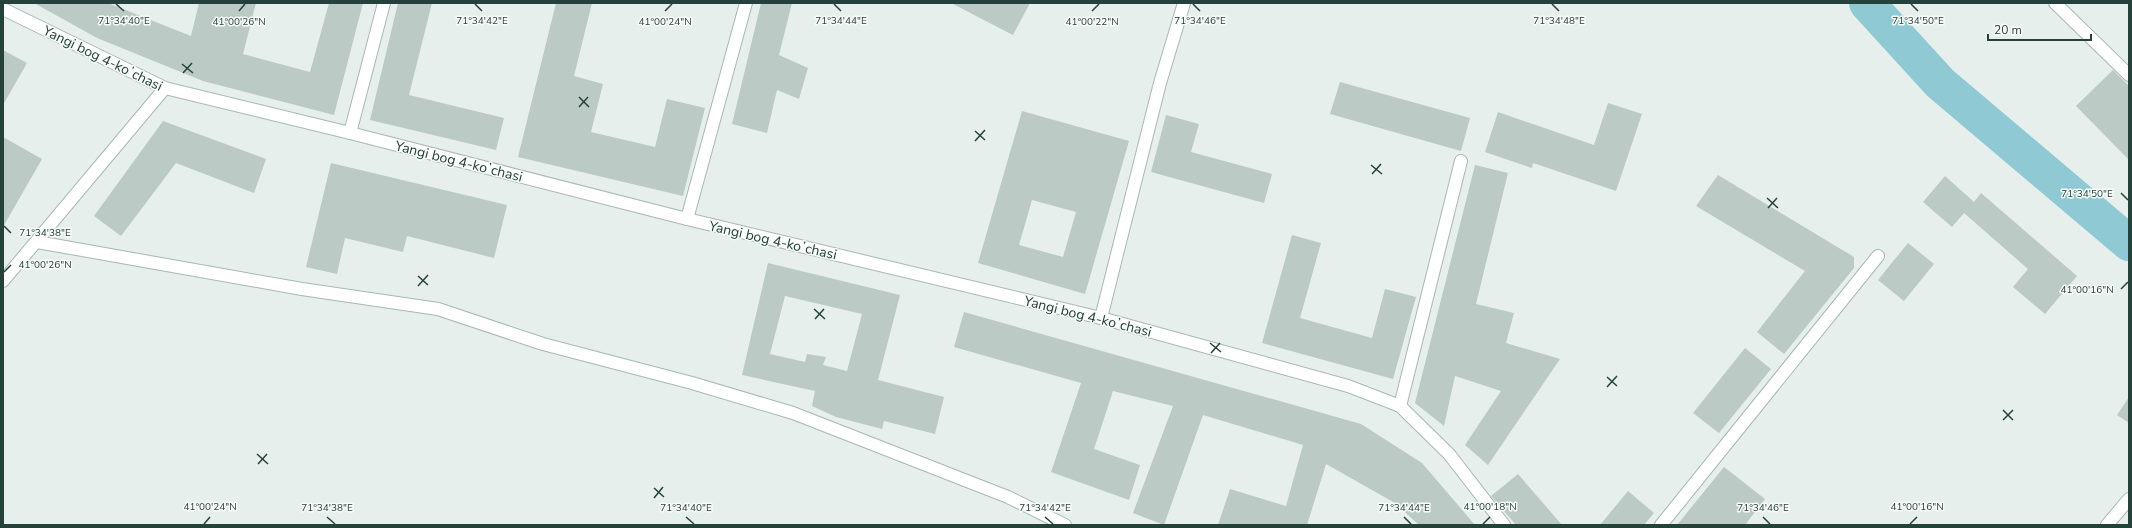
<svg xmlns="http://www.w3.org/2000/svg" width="2132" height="528" viewBox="0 0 2132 528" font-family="'Nunito Sans',sans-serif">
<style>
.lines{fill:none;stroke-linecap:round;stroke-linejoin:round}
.canal{stroke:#8ec9d4;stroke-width:36}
.building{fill:#bbcac4;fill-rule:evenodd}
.lane-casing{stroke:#a8b8b2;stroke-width:14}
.street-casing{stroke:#a8b8b2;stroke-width:14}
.lane{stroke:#fff;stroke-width:12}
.street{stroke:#fff;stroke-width:12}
.ticks{fill:none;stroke:#24423a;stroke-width:1.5}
.labels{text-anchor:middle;stroke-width:3;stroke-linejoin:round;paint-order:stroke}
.street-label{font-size:14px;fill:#24423a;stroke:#f7fbf9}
.ticks-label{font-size:10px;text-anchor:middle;fill:#24423a;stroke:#f7fbf9;stroke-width:3;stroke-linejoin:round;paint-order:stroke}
</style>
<rect width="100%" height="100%" fill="#e6efeb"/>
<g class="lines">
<polyline class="canal" points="1867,3 1940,83 2129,243"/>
</g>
<g class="building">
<polygon points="34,3 108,3 191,36 199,3 256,3 243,54 310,72 329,3 363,3 334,115 203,81 97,38"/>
<polygon points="398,3 432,3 409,95 504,118 496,150 370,120"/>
<polygon points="556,3 592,3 574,76 603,84 591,132 655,147 667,99 705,108 683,196 518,157"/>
<polygon points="761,3 792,3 779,55 808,68 799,99 777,90 767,133 732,124"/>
<polygon points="951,3 1030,3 1013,35"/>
<polygon points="3,50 27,63 3,105"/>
<polygon points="2113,70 2129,86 2129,160 2076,106"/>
<polygon points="1340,82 1470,118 1461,151 1330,114"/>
<polygon points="1608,103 1642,114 1616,191 1533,163 1532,168 1485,152 1498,112 1594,145"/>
<path d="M1022 111 1129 141 1085 294 978 263ZM1032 200 1076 212 1063 257 1019 245Z"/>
<polygon points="1166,115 1199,124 1191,152 1272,174 1264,203 1151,172"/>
<polygon points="163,121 266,159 254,193 176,163 121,236 94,216"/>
<polygon points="3,137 42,159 3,227"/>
<polygon points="331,163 507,205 494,258 407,236 403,252 345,238 337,274 306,267"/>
<polygon points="1475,165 1508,173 1476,304 1514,313 1506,343 1560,359 1488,465 1465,445 1501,391 1455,376 1444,426 1415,403"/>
<polygon points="1718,175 1854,257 1854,268 1784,354 1757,332 1805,271 1696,206"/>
<polygon points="1945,176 1974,202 1981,193 2077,276 2045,314 2013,287 2028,269 1964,213 1952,227 1923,202"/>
<polygon points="1292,235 1321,243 1300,318 1372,338 1385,289 1416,297 1393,379 1262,343"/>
<polygon points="1908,243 1934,264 1904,301 1878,280"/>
<path d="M768 263 900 295 878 380 944 397 935 434 884 421 882 429 836 417 812 406 815 391 742 375ZM785 296 862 314 847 371 823 365 826 357 807 354 805 362 770 354Z"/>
<polygon points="964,312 1361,424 1422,463 1475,525 1419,525 1395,503 1326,464 1307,525 1218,525 1230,489 1286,506 1303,445 1203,415 1164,525 1133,513 1173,406 1113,391 1094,449 1140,465 1129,500 1051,472 1081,383 954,347"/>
<polygon points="1745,348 1771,369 1719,433 1693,413"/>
<polygon points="2129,397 2129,423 2117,415"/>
<polygon points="1724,467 1765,499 1745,525 1677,525"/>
<polygon points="1518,474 1562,525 1516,525 1491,496"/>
<polygon points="1628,491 1654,513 1644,525 1600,525"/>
</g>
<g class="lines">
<g class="lane-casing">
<g id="lane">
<polyline points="2055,3 2129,75"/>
<polyline points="350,133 384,3"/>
<polyline points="687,219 746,3"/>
<polyline points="37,242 302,289 438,309 543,344 692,383 793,413 1008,497 1065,525"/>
<polyline points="1101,318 1160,83 1184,3"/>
<polyline points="1400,406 1461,161"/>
<polyline points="1661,525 1878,256"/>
</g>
</g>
<g class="street-casing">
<g id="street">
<polyline points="3,9 165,88 350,133 687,219 1101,318 1348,386 1400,406 1449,454 1504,525"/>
<polyline points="3,281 165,88"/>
<polyline points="2107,525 2129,499"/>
</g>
</g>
<use href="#lane" class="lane"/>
<use href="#street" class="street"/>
</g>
<path class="ticks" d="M116 4 124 11M475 4 482 11M834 4 841 11M1193 4 1200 11M1552 4 1559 11M1911 4 1918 11M239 11 245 4M665 11 672 4M1092 11 1099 4M182 64 193 73M183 73 192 63M579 97 589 107M579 107 588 97M975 131 985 140M975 141 985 130M1371 165 1382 174M1372 174 1381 164M2121 193 2128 200M1767 198 1778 208M1768 208 1777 198M4 226 11 233M4 272 11 265M418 276 428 285M418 286 428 275M2121 289 2128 282M814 309 825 319M815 319 824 309M1210 343 1221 352M1211 353 1220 343M1607 377 1617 386M1607 387 1617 376M2003 410 2013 420M2003 420 2013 410M257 454 268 464M258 464 267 454M654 488 664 497M654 498 663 487M327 517 335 524M686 517 694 524M1045 517 1053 524M1404 517 1411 524M1763 517 1770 524M204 524 210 517M1483 524 1490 517M1910 524 1917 517"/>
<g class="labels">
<g class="street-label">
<text transform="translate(103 58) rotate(26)" y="5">Yangi bog 4-koʼchasi</text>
<text transform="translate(459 161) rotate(14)" y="5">Yangi bog 4-koʼchasi</text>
<text transform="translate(773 240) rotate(13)" y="5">Yangi bog 4-koʼchasi</text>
<text transform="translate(1088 316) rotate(14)" y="5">Yangi bog 4-koʼchasi</text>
</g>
</g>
<g class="ticks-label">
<text x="124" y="24">71°34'40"E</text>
<text x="482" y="24">71°34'42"E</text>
<text x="841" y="24">71°34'44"E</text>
<text x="1200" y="24">71°34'46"E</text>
<text x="1559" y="24">71°34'48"E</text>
<text x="1918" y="24">71°34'50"E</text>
<text x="239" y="25">41°00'26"N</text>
<text x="665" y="25">41°00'24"N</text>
<text x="1092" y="25">41°00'22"N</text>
<text x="2087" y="197">71°34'50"E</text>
<text x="45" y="236">71°34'38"E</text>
<text x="45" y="268">41°00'26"N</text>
<text x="2087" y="293">41°00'16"N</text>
<text x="210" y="510">41°00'24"N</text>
<text x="1490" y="510">41°00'18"N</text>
<text x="1917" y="510">41°00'16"N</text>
<text x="327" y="511">71°34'38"E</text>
<text x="686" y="511">71°34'40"E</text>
<text x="1045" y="511">71°34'42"E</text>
<text x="1404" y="511">71°34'44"E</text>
<text x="1763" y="511">71°34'46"E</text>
</g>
<rect width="2132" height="528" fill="none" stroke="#24423a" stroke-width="8"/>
<path d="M1988 34v6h103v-6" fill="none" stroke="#24423a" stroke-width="2"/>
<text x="1994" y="34" font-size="12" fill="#24423a" stroke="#f7fbf9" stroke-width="3" paint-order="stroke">20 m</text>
</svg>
